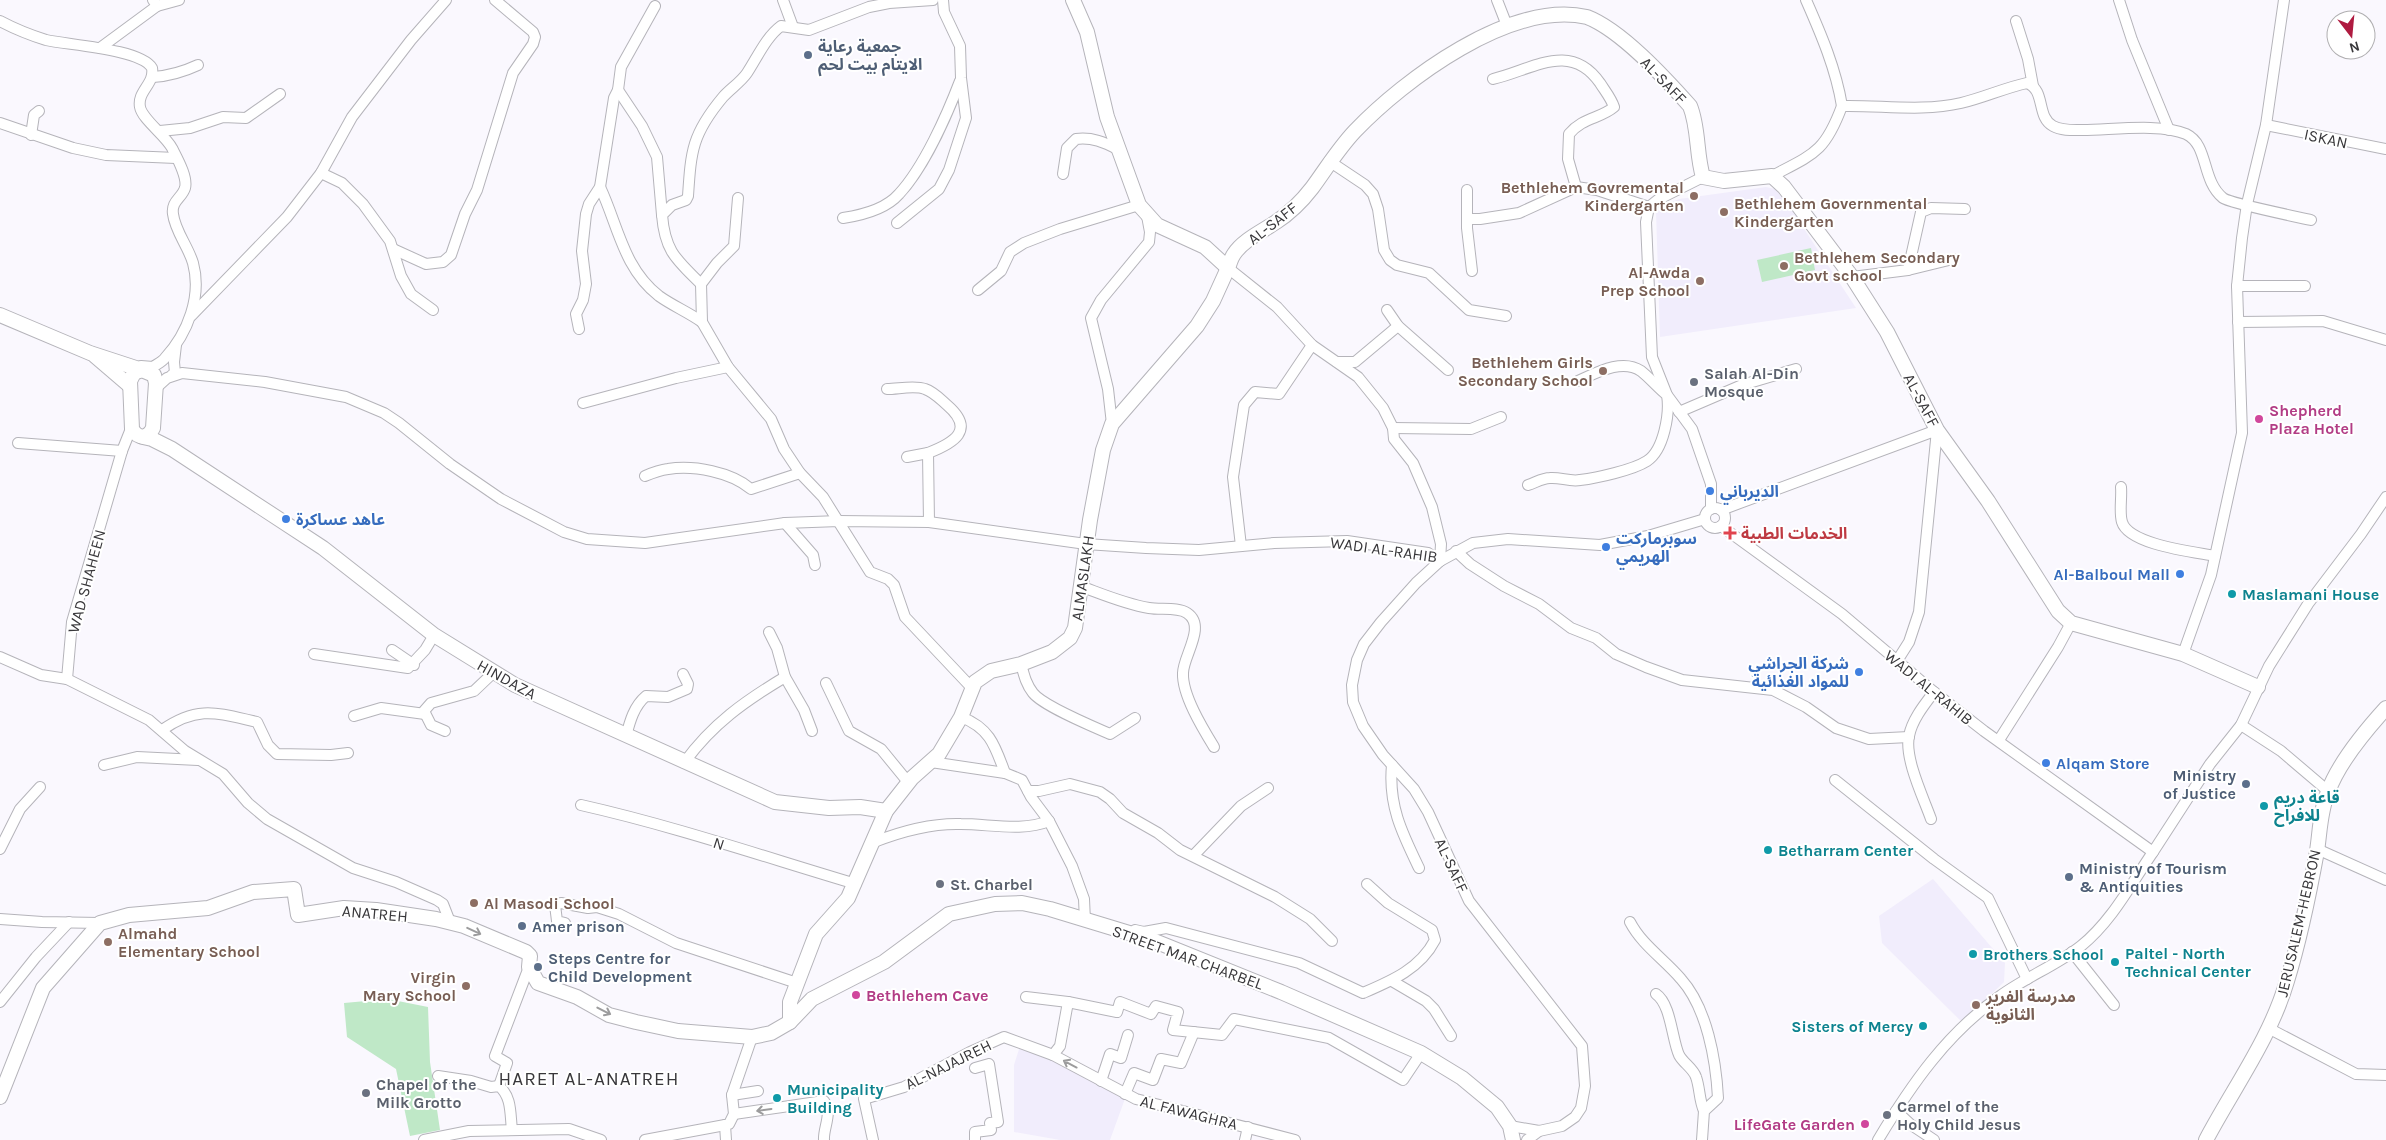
<svg xmlns="http://www.w3.org/2000/svg" width="2386" height="1140" viewBox="0 0 2386 1140" font-family="Karla,'Noto Sans Arabic',sans-serif">
<style>
.built{fill:#f1edfc}
.green{fill:#bfe8c7}
.lines{fill:none;stroke-linecap:round;stroke-linejoin:round}
.street-casing{stroke:#b5b4ba;stroke-width:12}
.secondary-casing{stroke:#b5b4ba;stroke-width:16}
.street{stroke:#fff;stroke-width:10}
.secondary{stroke:#fff;stroke-width:14}
.oneway{stroke:#9c9c9d}
.service-dot{fill:#5c6f8a;stroke:#fff;stroke-width:2}
.education-dot{fill:#8d6e63;stroke:#fff;stroke-width:2}
.worship-dot{fill:#6b7280;stroke:#fff;stroke-width:2}
.hotel-dot{fill:#d1479c;stroke:#fff;stroke-width:2}
.shop-dot{fill:#3f7fe0;stroke:#fff;stroke-width:2}
.health-dot{fill:#e0444e;stroke:#fff;stroke-width:2}
.culture-dot{fill:#0f9aa8;stroke:#fff;stroke-width:2}
.labels{text-anchor:middle;stroke-width:4;stroke-linejoin:round;paint-order:stroke}
.service-label{font-size:16px;font-weight:bold;fill:#4e5e75;stroke:#fff;text-anchor:start}
.street-label{font-size:16px;fill:#39383b;stroke:#fff}
.education-label{font-size:16px;font-weight:bold;fill:#785e54;stroke:#fff;text-anchor:start}
.worship-label{font-size:16px;font-weight:bold;fill:#5b616d;stroke:#fff;text-anchor:start}
.hotel-label{font-size:16px;font-weight:bold;fill:#b23c85;stroke:#fff;text-anchor:start}
.shop-label{font-size:16px;font-weight:bold;fill:#366cbe;stroke:#fff;text-anchor:start}
.health-label{font-size:16px;font-weight:bold;fill:#be3a42;stroke:#fff;text-anchor:start}
.culture-label{font-size:16px;font-weight:bold;fill:#0d838f;stroke:#fff;text-anchor:start}
.quarter-label{font-size:19px;letter-spacing:1px;fill:#39383b;stroke:#fff}
</style>
<rect width="100%" height="100%" fill="#faf8fe"/>
<g class="built">
<polygon points="1766,187 1775,189 1793,212 1856,308 1660,337 1656,212 1665,205 1679,199"/>
<polygon points="1933,879 2005,963 2004,982 1962,1022 1882,943 1879,916"/>
<polygon points="1020,1046 1081,1073 1126,1096 1110,1140 1060,1140 1014,1132 1014,1065"/>
</g>
<g class="green">
<polygon points="1811,248 1815,270 1762,282 1757,260"/>
<polygon points="388,999 428,1007 430,1062 440,1130 410,1136 396,1069 347,1037 344,1003"/>
</g>
<g class="lines">
<g class="street-casing">
<g id="street">
<polyline points="783,0 793,27"/>
<polyline points="1497,0 1506,23"/>
<path d="M1806 0C1821 34 1836 69 1842 106"/>
<polyline points="2119,0 2132,40 2169,130"/>
<polyline points="157,6 179,0"/>
<path d="M0 21C15 29 30 35 46 40 68 45 141 49 152 68 155 84 137 91 140 107 142 119 165 135 172 148 177 158 188 177 185 188 182 198 171 201 173 214 175 231 188 246 193 263 202 296 188 333 165 358 162 362 157 364 153 367L141 366"/>
<polyline points="2016,21 2028,59 2033,86"/>
<polyline points="100,48 157,6 153,0"/>
<path d="M153 77C169 76 183 72 198 65"/>
<path d="M1493 79C1532 70 1570 40 1600 83 1605 91 1611 98 1614 107 1600 119 1583 117 1569 134L1568 159 1576 187"/>
<polyline points="618,90 642,126 657,157 662,215"/>
<polyline points="0,123 73,148 106,155 176,158"/>
<polyline points="2266,125 2386,149"/>
<polyline points="160,131 190,128 223,117 246,118 280,94"/>
<polyline points="31,135 34,115 39,111"/>
<polyline points="1329,161 1365,185 1373,194 1378,209 1384,250 1390,260 1397,265 1429,273 1469,310 1506,316"/>
<polyline points="321,173 342,183 363,204 390,241 401,276 411,294 433,310"/>
<path d="M1063 174 1067 148 1076 139C1092 137 1104 142 1119 150"/>
<path d="M1772 176C1814 154 1825 152 1842 106 1881 105 1922 112 1961 103 1983 98 2004 88 2027 83 2046 90 2036 117 2053 126 2062 131 2074 130 2083 130 2111 130 2161 123 2186 134 2209 145 2201 180 2223 198 2229 203 2298 217 2311 220"/>
<polyline points="1703,177 1659,199 1649,207 1646,222 1652,357 1667,395 1692,429 1711,484 1711,509"/>
<path d="M600 187C618 225 623 268 659 296 673 306 688 312 702 322"/>
<polyline points="1467,190 1467,228 1472,271"/>
<polyline points="738,198 734,246 717,263 701,284 702,322 728,367 771,419 784,449 800,473 823,497 870,572 888,579 894,585 905,617 971,687"/>
<path d="M843 218C863 215 886 209 899 194 924 167 947 115 960 81"/>
<polyline points="1467,219 1480,219 1519,213 1576,187 1597,190 1649,207"/>
<polyline points="897,223 939,189 949,170 966,118 961,78 960,46 944,12 943,0"/>
<polyline points="393,249 426,264 443,262 451,255 465,214 477,190 513,73 533,44 535,37 533,32 495,0"/>
<polyline points="1228,268 1277,307 1312,345 1358,377 1383,408 1393,428 1394,439 1413,463 1432,507 1441,544 1440,561"/>
<polyline points="1908,270 1921,212 1931,208 1965,209"/>
<polyline points="1852,277 1908,270 1953,259"/>
<path d="M701 284C677 260 665 252 662 215L672 205 686 200 688 196C691 151 692 134 723 97 730 89 741 82 747 73 757 58 766 37 781 26L809 30 869 7 889 3 933 0"/>
<polyline points="2237,286 2305,286"/>
<polyline points="978,290 1001,271 1010,252 1024,243 1060,229 1139,205"/>
<polyline points="1387,310 1398,326 1448,370"/>
<polyline points="191,316 287,217 321,173 352,117 411,40 446,0"/>
<polyline points="2238,322 2323,321 2386,340"/>
<polyline points="579,329 576,314 583,300 586,284 582,251 586,214 589,204 600,187 614,98 618,90 621,67 655,6"/>
<polyline points="1337,362 1355,362 1398,326"/>
<polyline points="172,375 175,373 174,362 176,345"/>
<polyline points="156,388 167,378 182,373 265,382 346,397 384,413 399,423 450,464 501,499 564,532 587,539 645,543 785,523 839,521 929,522 1086,544 1146,548 1199,550 1274,543 1347,541 1428,553 1440,561"/>
<path d="M887 389C898 389 915 385 925 389 934 392 940 399 947 405 976 430 954 443 928 453L929 522"/>
<polyline points="583,403 676,378 728,367"/>
<polyline points="1679,412 1742,385 1796,369"/>
<polyline points="1112,424 1108,389 1091,318 1101,300 1149,242 1150,232 1147,216"/>
<polyline points="1393,428 1471,429 1501,417"/>
<polyline points="18,443 122,451"/>
<polyline points="907,457 928,453"/>
<path d="M645 476C652 473 660 470 668 469 694 465 731 472 751 489L800 473"/>
<path d="M1528 485C1535 483 1542 478 1550 478 1560 477 1570 482 1580 480 1597 478 1633 470 1647 461 1664 450 1670 413 1667 395 1658 388 1650 378 1641 371 1622 358 1596 373 1578 381"/>
<path d="M2121 487C2122 498 2119 512 2122 522 2129 545 2195 552 2215 556"/>
<circle cx="1715" cy="518" r="10"/>
<polyline points="1721,510 1937,430 1919,612 1909,642 1897,661"/>
<polyline points="785,523 813,555 815,565"/>
<polyline points="1721,526 1842,614 1934,692 1984,731 2153,852 2210,764 2241,725 2269,666 2308,604 2361,534 2386,497"/>
<polyline points="1241,546 1233,477 1244,405 1255,392 1279,394 1312,345"/>
<polyline points="1456,551 1470,564 1504,586 1539,604 1571,628 1596,638 1616,654 1646,667 1682,680 1773,690 1806,707 1836,728 1869,739 1909,737"/>
<path d="M1080 586C1102 594 1125 604 1149 608 1160 610 1178 607 1187 613 1207 626 1183 656 1183 673 1182 695 1203 729 1214 747"/>
<polyline points="769,632 777,648 785,677 804,710 812,731"/>
<polyline points="392,650 414,665"/>
<polyline points="314,654 408,668 425,650 434,635"/>
<polyline points="2183,654 2211,575 2242,433 2237,286 2242,238 2247,204 2266,125 2284,0"/>
<polyline points="0,657 41,675 67,679 149,720 185,751 223,774 248,803 267,819 353,868 396,882 437,900 443,904 450,922"/>
<path d="M1021 664C1024 675 1026 684 1033 693 1043 706 1094 727 1110 734L1135 718"/>
<polyline points="67,679 72,622 122,451 132,426"/>
<polyline points="826,683 849,731 881,749 908,782"/>
<polyline points="354,716 381,708 425,714"/>
<path d="M961 717C990 728 995 746 1005 773L1022 780 1031 797 1049 821 1072 866 1084 899 1085 921"/>
<polyline points="2241,725 2281,751 2328,791"/>
<path d="M162 730C198 705 217 713 257 722L268 745 277 754 331 755 348 753"/>
<polyline points="445,731 431,725 424,711 431,703 474,691 494,672"/>
<path d="M626 736C630 721 634 706 646 696L668 697 687 689 688 684 683 674"/>
<polyline points="1999,740 2058,647 2071,623"/>
<polyline points="931,762 1005,773"/>
<path d="M684 763C712 724 745 701 785 677"/>
<polyline points="104,765 137,757 198,760"/>
<path d="M1392 765C1388 805 1402 833 1419 868"/>
<polyline points="1835,780 1934,859 1988,898 2027,979"/>
<polyline points="1028,791 1039,791 1070,784 1100,792 1110,799 1123,813 1158,833 1180,850 1275,897 1310,919 1332,941"/>
<path d="M581 805C674 826 765 857 856 884"/>
<path d="M1931 819C1924 799 1904 758 1909 736 1912 720 1924 705 1934 692"/>
<path d="M874 842C902 831 930 823 961 824 990 824 1022 832 1049 821"/>
<polyline points="0,849 20,809 40,787"/>
<polyline points="2317,849 2386,880"/>
<polyline points="1193,856 1241,806 1268,788"/>
<polyline points="0,919 42,922 100,923"/>
<path d="M1630 922C1642 945 1664 959 1681 979 1707 1008 1716 1060 1718 1098L1704 1111 1702 1140"/>
<polyline points="565,923 557,921 555,905 561,903 588,908 597,907 619,914 676,943 797,983"/>
<path d="M1135 930 1144 932 1166 928 1299 963 1363 993C1391 981 1420 969 1435 940L1432 930 1388 903 1367 884"/>
<polyline points="2072,952 2114,1005"/>
<polyline points="1392,981 1426,1001 1434,1009 1451,1036"/>
<path d="M1656 994C1671 1004 1672 1040 1679 1055 1683 1063 1693 1068 1696 1077 1700 1088 1699 1100 1704 1111"/>
<polyline points="1026,997 1068,1002 1117,1012 1120,1002 1151,1014 1156,1006 1178,1012 1173,1030 1222,1035 1234,1019 1329,1038 1403,1080 1421,1053"/>
<polyline points="0,1002 36,957 69,922"/>
<polyline points="2270,1029 2356,1074 2386,1075"/>
<polyline points="1053,1055 1060,1046 1068,1002"/>
<path d="M438 1076 471 1081 491 1087 499 1086C512 1097 510 1114 512 1130"/>
<polyline points="1101,1081 1110,1054 1121,1058 1128,1035"/>
<polyline points="499,1086 507,1063 495,1056 529,967"/>
<polyline points="1125,1094 1134,1073 1153,1080 1161,1059 1181,1063 1194,1032"/>
<polyline points="732,1095 758,1091"/>
<polyline points="1896,1111 1910,1124 1934,1140"/>
<path d="M734 1114 824 1101C833 1113 823 1128 824 1140"/>
<polyline points="1510,1126 1539,1131 1562,1126 1575,1117 1581,1108 1585,1086 1582,1046 1469,901 1428,812 1414,789 1383,755 1363,726 1353,702 1352,685 1357,660 1364,644 1381,622 1416,583 1440,561 1473,543 1508,539 1600,545 1648,536 1705,519"/>
<polyline points="424,1140 469,1131 569,1129 601,1140"/>
<polyline points="645,1140 725,1125"/>
<polyline points="726,1140 725,1125 729,1124 734,1114 732,1095 752,1037"/>
<polyline points="873,1140 864,1099 904,1087 970,1052 1004,1037 1053,1055 1136,1099 1295,1140"/>
<polyline points="975,1140 975,1132 991,1130 990,1123 998,1122 989,1064 975,1068"/>
<polyline points="1245,1140 1248,1127"/>
<polyline points="1527,1140 1539,1131"/>
<path d="M1878 1140C1911 1085 1947 1033 2000 996 2026 977 2057 965 2081 946 2112 921 2131 884 2153 852"/>
</g>
</g>
<g class="secondary-casing">
<g id="secondary">
<path d="M1073 0 1087 32 1107 117 1139 205 1157 225 1205 247 1228 268C1230 263 1231 258 1234 254 1243 240 1263 231 1276 222 1290 213 1302 201 1312 188 1326 169 1338 149 1355 131 1404 80 1510 0 1587 17 1621 30 1665 78 1690 106 1699 128 1696 154 1703 177L1724 181 1772 176 1784 187 1852 277 1887 332 1937 430 1988 501 2058 611 2071 623 2183 654 2258 687"/>
<polyline points="0,315 90,353 142,370"/>
<polyline points="95,356 130,386"/>
<path d="M142 370 154 375 156 383 153 428C148 439 138 439 132 429L130 381 134 373Z"/>
<polyline points="143,437 152,439 172,449 323,548 434,635 515,685 775,802 829,808 860,807 886,811"/>
<polyline points="790,1022 790,1002 816,934 848,898 886,811 912,778 939,754 961,717 975,682 991,671 1021,664 1052,652 1070,638 1075,628 1090,520 1103,450 1112,424 1197,326 1213,301 1228,268"/>
<polyline points="0,1097 43,988 100,923 129,915 208,908 253,892 294,889 298,915 344,908 376,910 436,919 464,926 526,952 530,956 529,967 538,983 577,997 609,1015 636,1022 678,1031 752,1037 771,1033 790,1022 812,999 884,962 949,914 995,904 1022,903 1050,909 1152,940 1281,992 1421,1053 1462,1078 1497,1107 1510,1126 1513,1140"/>
<path d="M2206 1140C2234 1087 2270 1039 2287 981 2300 939 2309 895 2317 851 2320 832 2320 811 2328 792 2338 764 2366 730 2386 708"/>
</g>
</g>
<use href="#street" class="street"/>
<use href="#secondary" class="secondary"/>
</g>
<defs><path id="oneway-shaft" d="M-6 0H5M1.5-3L5.5 0L1.5 3" fill="none" stroke-width="1.6" stroke-linecap="round" stroke-linejoin="round" transform="scale(1.25)"/></defs>
<g class="oneway">
<use href="#oneway-shaft" transform="translate(474 931) rotate(25)"/>
<use href="#oneway-shaft" transform="translate(604 1011) rotate(27)"/>
<use href="#oneway-shaft" transform="translate(1070 1064) rotate(-152)"/>
<use href="#oneway-shaft" transform="translate(764 1110) rotate(172)"/>
</g>
<g class="service-dot">
<circle cx="808" cy="55" r="5"/>
<circle cx="2246" cy="784" r="5"/>
<circle cx="2069" cy="877" r="5"/>
<circle cx="522" cy="926" r="5"/>
<circle cx="538" cy="967" r="5"/>
</g>
<g class="education-dot">
<circle cx="1694" cy="196" r="5"/>
<circle cx="1724" cy="212" r="5"/>
<circle cx="1784" cy="266" r="5"/>
<circle cx="1700" cy="281" r="5"/>
<circle cx="1603" cy="371" r="5"/>
<circle cx="474" cy="903" r="5"/>
<circle cx="108" cy="942" r="5"/>
<circle cx="466" cy="986" r="5"/>
<circle cx="1976" cy="1005" r="5"/>
</g>
<g class="worship-dot">
<circle cx="1694" cy="382" r="5"/>
<circle cx="940" cy="884" r="5"/>
<circle cx="366" cy="1093" r="5"/>
<circle cx="1887" cy="1115" r="5"/>
</g>
<g class="hotel-dot">
<circle cx="2259" cy="419" r="5"/>
<circle cx="856" cy="995" r="5"/>
<circle cx="1865" cy="1124" r="5"/>
</g>
<g class="shop-dot">
<circle cx="1710" cy="491" r="5"/>
<circle cx="286" cy="519" r="5"/>
<circle cx="1606" cy="547" r="5"/>
<circle cx="2180" cy="574" r="5"/>
<circle cx="1859" cy="672" r="5"/>
<circle cx="2046" cy="763" r="5"/>
</g>
<path class="health-dot" d="M1727.5 525.5h5v5h5v5h-5v5h-5v-5h-5v-5h5z"/>
<g class="culture-dot">
<circle cx="2232" cy="594" r="5"/>
<circle cx="2264" cy="806" r="5"/>
<circle cx="1768" cy="850" r="5"/>
<circle cx="1973" cy="954" r="5"/>
<circle cx="2115" cy="962" r="5"/>
<circle cx="1923" cy="1026" r="5"/>
<circle cx="777" cy="1098" r="5"/>
</g>
<g class="labels">
<g class="service-label">
<text x="818" y="52">جمعية رعاية<tspan x="818" dy="18">الايتام بيت لحم</tspan></text>
<text x="2236" y="781" text-anchor="end">Ministry<tspan x="2236" dy="18">of Justice</tspan></text>
<text x="2079" y="874">Ministry of Tourism<tspan x="2079" dy="18">&amp; Antiquities</tspan></text>
<text x="532" y="932">Amer prison</text>
<text x="548" y="964">Steps Centre for<tspan x="548" dy="18">Child Development</tspan></text>
</g>
<g class="street-label">
<text transform="translate(1664 80) rotate(46)" y="6">AL-SAFF</text>
<text transform="translate(2326 138) rotate(12)" y="6">ISKAN</text>
<text transform="translate(1272 223) rotate(-38)" y="6">AL-SAFF</text>
<text transform="translate(1922 400) rotate(62)" y="6">AL-SAFF</text>
<text transform="translate(1384 549) rotate(8)" y="6">WADI AL-RAHIB</text>
<text transform="translate(1082 578) rotate(-82)" y="6">ALMASLAKH</text>
<text transform="translate(86 581) rotate(-75)" y="6">WAD SHAHEEN</text>
<text transform="translate(507 679) rotate(29)" y="6">HINDAZA</text>
<text transform="translate(1929 687) rotate(39)" y="6">WADI AL-RAHIB</text>
<text transform="translate(719 843) rotate(18)" y="6">N</text>
<text transform="translate(1452 865) rotate(65)" y="6">AL-SAFF</text>
<text transform="translate(375 913) rotate(5)" y="6">ANATREH</text>
<text transform="translate(2298 923) rotate(-77)" y="6">JERUSALEM-HEBRON</text>
<text transform="translate(1188 957) rotate(20)" y="6">STREET MAR CHARBEL</text>
<text transform="translate(948 1064) rotate(-26)" y="6">AL-NAJAJREH</text>
<text transform="translate(1189 1112) rotate(14)" y="6">AL FAWAGHRA</text>
</g>
<g class="education-label">
<text x="1684" y="193" text-anchor="end">Bethlehem Govremental<tspan x="1684" dy="18">Kindergarten</tspan></text>
<text x="1734" y="209">Bethlehem Governmental<tspan x="1734" dy="18">Kindergarten</tspan></text>
<text x="1794" y="263">Bethlehem Secondary<tspan x="1794" dy="18">Govt school</tspan></text>
<text x="1690" y="278" text-anchor="end">Al-Awda<tspan x="1690" dy="18">Prep School</tspan></text>
<text x="1593" y="368" text-anchor="end">Bethlehem Girls<tspan x="1593" dy="18">Secondary School</tspan></text>
<text x="484" y="909">Al Masodi School</text>
<text x="118" y="939">Almahd<tspan x="118" dy="18">Elementary School</tspan></text>
<text x="456" y="983" text-anchor="end">Virgin<tspan x="456" dy="18">Mary School</tspan></text>
<text x="1986" y="1002">مدرسة الفرير<tspan x="1986" dy="18">الثانوية</tspan></text>
</g>
<g class="worship-label">
<text x="1704" y="379">Salah Al-Din<tspan x="1704" dy="18">Mosque</tspan></text>
<text x="950" y="890">St. Charbel</text>
<text x="376" y="1090">Chapel of the<tspan x="376" dy="18">Milk Grotto</tspan></text>
<text x="1897" y="1112">Carmel of the<tspan x="1897" dy="18">Holy Child Jesus</tspan></text>
</g>
<g class="hotel-label">
<text x="2269" y="416">Shepherd<tspan x="2269" dy="18">Plaza Hotel</tspan></text>
<text x="866" y="1001">Bethlehem Cave</text>
<text x="1855" y="1130" text-anchor="end">LifeGate Garden</text>
</g>
<g class="shop-label">
<text x="1720" y="497">الديرباني</text>
<text x="296" y="525">عاهد عساكرة</text>
<text x="1616" y="544">سوبرماركت<tspan x="1616" dy="18">الهريمي</tspan></text>
<text x="2170" y="580" text-anchor="end">Al-Balboul Mall</text>
<text x="1849" y="669" text-anchor="end">شركة الجراشي<tspan x="1849" dy="18">للمواد الغذائية</tspan></text>
<text x="2056" y="769">Alqam Store</text>
</g>
<g class="health-label">
<text x="1741" y="539">الخدمات الطبية</text>
</g>
<g class="culture-label">
<text x="2242" y="600">Maslamani House</text>
<text x="2274" y="803">قاعة دريم<tspan x="2274" dy="18">للافراح</tspan></text>
<text x="1778" y="856">Betharram Center</text>
<text x="2125" y="959">Paltel - North<tspan x="2125" dy="18">Technical Center</tspan></text>
<text x="1983" y="960">Brothers School</text>
<text x="1913" y="1032" text-anchor="end">Sisters of Mercy</text>
<text x="787" y="1095">Municipality<tspan x="787" dy="18">Building</tspan></text>
</g>
<g class="quarter-label">
<text x="589" y="1085">HARET AL-ANATREH</text>
</g>
</g>
<g transform="translate(2351 35) rotate(164)"><circle r="24" fill="#ffffff" stroke="#b0afb1"/>
<path d="M0-4L9 19L0 12L-9 19Z" fill="#af1b40"/>
<text y="-8" font-size="14" font-weight="bold" text-anchor="middle" fill="#39383b">N</text>
</g>
</svg>
